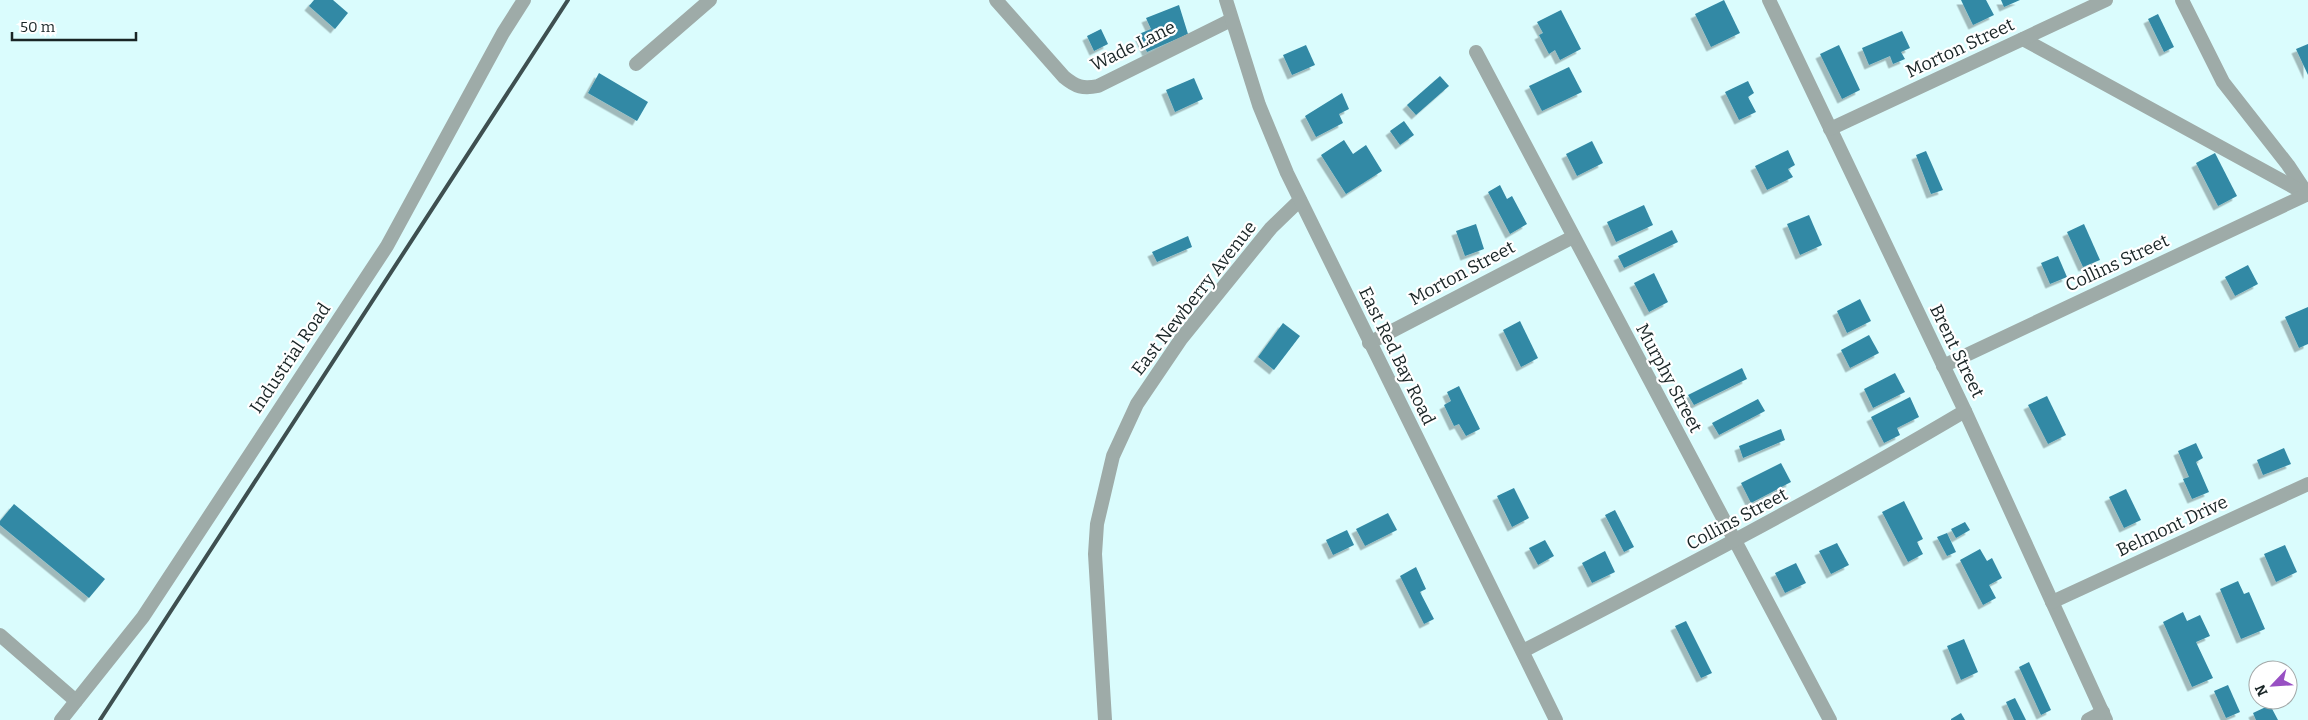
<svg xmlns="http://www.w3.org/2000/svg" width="2308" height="720" viewBox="0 0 2308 720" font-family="Bitter,serif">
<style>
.building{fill:#3189a5;filter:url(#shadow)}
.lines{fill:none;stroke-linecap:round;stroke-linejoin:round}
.minor{stroke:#9eaba8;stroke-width:14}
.tertiary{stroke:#9eaba8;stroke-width:14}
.rail{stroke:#3e4f50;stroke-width:4}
.labels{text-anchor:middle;stroke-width:4.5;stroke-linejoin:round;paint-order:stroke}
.street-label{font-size:18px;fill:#192526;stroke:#fff}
</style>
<defs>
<filter id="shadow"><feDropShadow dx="-4.5" dy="4.5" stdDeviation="0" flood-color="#0004"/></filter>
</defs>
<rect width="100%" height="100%" fill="#dafcfd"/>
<g class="building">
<polygon points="314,0 333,0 348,13 335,29 309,6"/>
<polygon points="1724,0 1740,33 1711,47 1695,14"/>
<polygon points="1961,0 1986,0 1994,15 1973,25"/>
<polygon points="2001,0 2020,0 2004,7"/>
<polygon points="1179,5 1188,34 1147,52 1139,34 1151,29 1146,18"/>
<polygon points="1561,10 1581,49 1560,60 1555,50 1549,54 1539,35 1543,33 1537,22"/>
<polygon points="2158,14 2174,47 2164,52 2148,19"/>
<polygon points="1101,29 1108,44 1094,51 1087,36"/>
<polygon points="1902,31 1910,48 1901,52 1905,59 1893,64 1890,56 1869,65 1862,48"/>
<polygon points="2308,44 2308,75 2296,49"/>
<polygon points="1306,45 1315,65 1292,75 1283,55"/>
<polygon points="1839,45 1860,90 1842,99 1820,54"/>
<polygon points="1569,67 1582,92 1542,111 1529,86"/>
<polygon points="599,73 648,102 637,121 588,93"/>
<polygon points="1440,76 1449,86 1416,115 1407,105"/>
<polygon points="1194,78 1203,99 1175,112 1166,90"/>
<polygon points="1748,81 1754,93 1748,97 1756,112 1739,120 1725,92"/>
<polygon points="1342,93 1349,109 1339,114 1343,123 1316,137 1305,116"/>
<polygon points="1404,121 1414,135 1400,145 1390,131"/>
<polygon points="1344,140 1353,154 1366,145 1382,171 1346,194 1321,155"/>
<polygon points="1592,141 1603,163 1577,176 1566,154"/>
<polygon points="1788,150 1795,165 1788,169 1793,177 1767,190 1755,166"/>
<polygon points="1926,151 1943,190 1931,194 1916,155"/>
<polygon points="2215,153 2237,196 2218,206 2196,163"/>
<polygon points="1500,185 1507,199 1512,196 1527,224 1510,234 1488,192"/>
<polygon points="1644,205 1653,225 1616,242 1607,222"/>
<polygon points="1809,215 1822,245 1800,255 1787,224"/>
<polygon points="1476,224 1484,249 1465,256 1456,231"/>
<polygon points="2084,224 2100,260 2083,267 2067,232"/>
<polygon points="1672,230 1678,242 1624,268 1618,256"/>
<polygon points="1188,236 1192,247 1157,262 1152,252"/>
<polygon points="2058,256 2067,277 2050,284 2041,263"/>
<polygon points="2248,265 2258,284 2235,296 2225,277"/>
<polygon points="1654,273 1668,302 1649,312 1634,283"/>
<polygon points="1860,299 1871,321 1847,333 1837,311"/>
<polygon points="2308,307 2308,344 2299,348 2285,317"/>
<polygon points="1520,321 1538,358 1521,367 1503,330"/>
<polygon points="1283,323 1300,336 1274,370 1258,357"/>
<polygon points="1869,335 1879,353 1850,368 1841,350"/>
<polygon points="1742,368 1747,379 1694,405 1688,395"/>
<polygon points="1895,373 1905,392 1873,408 1864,389"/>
<polygon points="1459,386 1480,429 1466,436 1459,424 1454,426 1444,405 1451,401 1447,392"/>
<polygon points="2047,396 2066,435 2048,444 2028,405"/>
<polygon points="1910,397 1919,417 1897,428 1900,435 1884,443 1871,417"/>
<polygon points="1758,399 1765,411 1719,435 1712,423"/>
<polygon points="1781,429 1785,440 1743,458 1739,446"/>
<polygon points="2196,443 2203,458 2196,462 2209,492 2192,499 2183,479 2189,477 2178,451"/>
<polygon points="2284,448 2291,464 2263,475 2257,460"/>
<polygon points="1781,463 1791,482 1751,503 1741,483"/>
<polygon points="1514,488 1529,518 1512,527 1497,496"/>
<polygon points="2126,489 2141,520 2124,528 2109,497"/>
<polygon points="1904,501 1923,539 1917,542 1923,554 1908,562 1882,512"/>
<polygon points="14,504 105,579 89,598 0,525 0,521"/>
<polygon points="1615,510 1634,547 1624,552 1605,515"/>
<polygon points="1388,513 1397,530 1365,546 1356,529"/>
<polygon points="1965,522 1970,530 1956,538 1951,529"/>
<polygon points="1347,530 1354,545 1333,555 1326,540"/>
<polygon points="1947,533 1956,552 1947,556 1937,537"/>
<polygon points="1545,540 1554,556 1538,565 1529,548"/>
<polygon points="1837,543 1849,565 1831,574 1819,551"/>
<polygon points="2285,545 2297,572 2276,582 2264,554"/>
<polygon points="1980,549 1987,561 1992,558 2002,578 1989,585 1996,598 1983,605 1960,560"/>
<polygon points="1605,551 1615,572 1592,583 1582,563"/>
<polygon points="1796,563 1806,583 1785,593 1775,573"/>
<polygon points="1416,567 1426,589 1420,592 1434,619 1424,624 1400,576"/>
<polygon points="2238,581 2244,594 2249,592 2265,629 2241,639 2220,589"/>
<polygon points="2183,612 2187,621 2200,615 2210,636 2196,642 2213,678 2192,687 2163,622"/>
<polygon points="1686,621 1712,673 1701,678 1675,626"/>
<polygon points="1964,639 1978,672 1961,680 1947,646"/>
<polygon points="2029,662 2051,710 2041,715 2019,667"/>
<polygon points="2228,685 2240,712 2226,718 2214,691"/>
<polygon points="2015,698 2026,720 2014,720 2006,702"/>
<polygon points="2270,705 2278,720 2256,720 2253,713"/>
<polygon points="1961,713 1965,720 1951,720 1951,719"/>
</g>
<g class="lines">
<g class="minor">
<path d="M996 0 1064 77C1076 87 1083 89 1098 86L1231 20"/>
<polyline points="1769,0 1965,411 2106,720"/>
<polyline points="2182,0 2223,82 2288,165 2306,192"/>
<polyline points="2023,39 2308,195"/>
<polyline points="1476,52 1830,720"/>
<polyline points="636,64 710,0"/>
<polyline points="1830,129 2106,0"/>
<polyline points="1369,343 1573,237"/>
<polyline points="1943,366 2308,194"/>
<polyline points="2052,602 2308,484"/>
<polyline points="0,635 76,701"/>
<path d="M1523 651C1672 574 1820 497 1965 411"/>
<polyline points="61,720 143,617 387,246 503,33 524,0"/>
<polyline points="1105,720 1095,554 1097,524 1113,456 1137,404 1181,339 1271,228 1300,200"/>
<polyline points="2088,720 2103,712"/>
</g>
<polyline class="tertiary" points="1226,0 1259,105 1287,173 1556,720"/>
<polyline class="rail" points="100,720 568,0"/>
</g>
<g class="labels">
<g class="street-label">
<text transform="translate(1133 46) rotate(-26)" y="6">Wade Lane</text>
<text transform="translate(1960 48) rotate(-25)" y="6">Morton Street</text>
<text transform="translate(2117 263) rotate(-25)" y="6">Collins Street</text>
<text transform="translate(1462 273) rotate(-28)" y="6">Morton Street</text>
<text transform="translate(1194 298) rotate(-52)" y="6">East Newberry Avenue</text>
<text transform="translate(1957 351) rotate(64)" y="6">Brent Street</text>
<text transform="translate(1397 356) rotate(64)" y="6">East Red Bay Road</text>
<text transform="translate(290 358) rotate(-56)" y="6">Industrial Road</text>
<text transform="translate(1669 378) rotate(62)" y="6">Murphy Street</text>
<text transform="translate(1737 519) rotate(-28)" y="6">Collins Street</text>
<text transform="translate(2172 526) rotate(-25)" y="6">Belmont Drive</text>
</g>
</g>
<g transform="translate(2273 685) rotate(245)"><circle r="24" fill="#ffffff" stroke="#a3a8a8"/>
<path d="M0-4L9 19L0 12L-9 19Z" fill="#9850c3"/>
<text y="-8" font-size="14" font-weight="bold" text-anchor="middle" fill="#192526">N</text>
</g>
<path d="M12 32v8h124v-8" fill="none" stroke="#192526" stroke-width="2.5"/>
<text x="20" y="32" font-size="15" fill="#192526" stroke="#ffffff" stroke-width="4" paint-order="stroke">50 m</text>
</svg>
